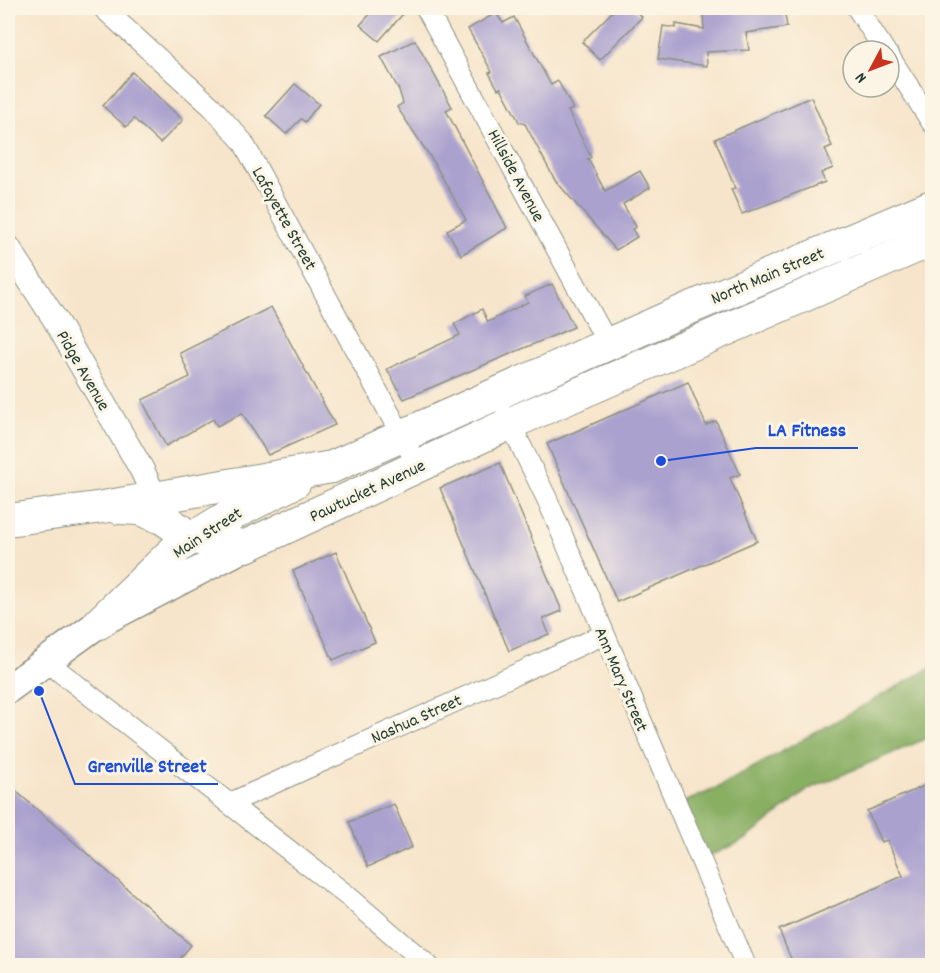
<svg xmlns="http://www.w3.org/2000/svg" width="940" height="973" viewBox="0 0 940 973" font-family="Dekko,sans-serif">
<style>
.forest{fill:#89af64;stroke:#54764c;stroke-width:1.5}
.building{fill:#aaa1cf}
.lines{fill:none;stroke-linecap:round;stroke-linejoin:round}
.minor-casing{stroke:#8b9180;stroke-width:22}
.tertiary-casing{stroke:#8b9180;stroke-width:26}
.secondary-casing{stroke:#8b9180;stroke-width:31}
.primary-casing{stroke:#8b9180;stroke-width:34}
.minor{stroke:#fff;stroke-width:20}
.tertiary{stroke:#fff;stroke-width:24}
.secondary{stroke:#fff;stroke-width:28}
.primary{stroke:#fff;stroke-width:32}
.labels{text-anchor:middle;stroke-width:6;stroke-linejoin:round;paint-order:stroke}
.street-label{font-size:18px;fill:#1f3d34;stroke:#fcf5e5}
.leader{fill:none;stroke:#1d4ed8;stroke-width:2}
.callout-dot{fill:#1d4ed8;stroke:#fcf5e5;stroke-width:2}
.callout-label{font-size:20px;text-anchor:middle;font-weight:bold;fill:#1d4ed8;stroke:#fcf5e5;stroke-width:6;stroke-linejoin:round;paint-order:stroke}
</style>
<rect width="100%" height="100%" fill="#fcf5e5"/>
<filter id="ink" filterUnits="userSpaceOnUse"><feTurbulence type="fractalNoise" baseFrequency=".0167" numOctaves="2"/><feDisplacementMap in="SourceGraphic" scale="12" xChannelSelector="R" yChannelSelector="G"/><feConvolveMatrix kernelMatrix="1 2 1 2 8 2 1 2 1" color-interpolation-filters="sRGB"/></filter>
<filter id="wash" filterUnits="userSpaceOnUse"><feTurbulence type="fractalNoise" baseFrequency=".008" numOctaves="4" result="noise"/><feDisplacementMap in="SourceGraphic" scale="24" xChannelSelector="R" yChannelSelector="G"/><feGaussianBlur stdDeviation="1.35" result="paint"/><feColorMatrix in="noise" values="0 0 0 0 0 0 0 0 0 0 0 0 0 0 0 0 0 1.4 0 .05"/><feComposite in="paint" operator="in"/></filter>
<g filter="url(#wash)">
<rect width="100%" height="100%" fill="#f7e5cb"/>
<polygon class="forest" points="932,667 932,736 809,789 746,839 701,860 678,805 717,788"/>
<g id="blocks">
<g class="building">
<polygon points="376,8 394,8 402,15 379,41 360,25"/>
<polygon points="616,8 632,8 642,17 600,60 582,42"/>
<polygon points="715,8 784,8 787,27 746,33 749,50 706,52 707,66 658,59 663,26 676,28 676,24 704,29 703,11 715,10"/>
<polygon points="496,13 503,23 514,17 551,85 558,81 573,109 568,111 591,157 588,159 605,191 640,171 650,188 623,204 636,227 632,229 637,237 616,250 555,180 525,124 519,122 501,88 498,89 489,73 492,72 468,29"/>
<polygon points="415,40 452,107 446,110 507,228 461,255 447,230 466,220 433,161 397,107 403,103 399,90 381,57"/>
<polygon points="132,72 183,120 160,143 134,119 126,127 103,106"/>
<polygon points="295,84 319,104 305,122 301,119 286,134 266,116"/>
<polygon points="811,97 832,146 825,149 833,168 821,173 825,182 742,214 731,189 735,188 715,139"/>
<polygon points="552,284 574,327 404,399 387,369 460,335 454,324 482,309 488,322 528,302 525,296"/>
<polygon points="271,307 335,425 268,455 242,413 217,426 213,419 166,446 142,400 190,377 180,353"/>
<polygon points="688,382 706,425 716,421 740,474 730,478 757,541 617,602 547,444"/>
<polygon points="500,463 562,611 543,619 549,634 509,651 440,488"/>
<polygon points="336,552 375,642 333,660 293,571"/>
<polygon points="933,782 933,966 794,966 779,930 903,876 887,840 881,842 867,811"/>
<polygon points="8,784 191,945 174,966 8,966"/>
<polygon points="394,804 412,847 368,867 349,822"/>
</g>
</g>
</g>
<g filter="url(#ink)">
<use href="#blocks" fill-opacity="0" stroke="#8b9180" stroke-width="1.5"/>
<g class="lines">
<g class="minor-casing">
<g id="minor">
<polyline points="103,8 212,107 243,142 418,466"/>
<polyline points="426,8 608,344"/>
<polyline points="857,8 885,51"/>
<polyline points="889,56 932,123"/>
<polyline points="506,415 547,499 746,966"/>
<polyline points="46,661 349,897 429,966"/>
<polyline points="230,803 603,635"/>
</g>
</g>
<g class="tertiary-casing">
<polyline id="tertiary" points="8,247 54,318 142,470 154,496"/>
</g>
<g class="secondary-casing">
<polyline id="secondary" points="8,689 99,623 246,546"/>
</g>
<g class="primary-casing">
<g id="primary">
<polyline points="119,508 139,509 164,519 191,538 246,546 511,423 932,240"/>
<polyline points="8,520 103,507 332,467 676,314 932,206"/>
<polyline points="99,623 179,546 227,517 295,482"/>
</g>
</g>
<use href="#minor" class="minor"/>
<use href="#tertiary" class="tertiary"/>
<use href="#secondary" class="secondary"/>
<use href="#primary" class="primary"/>
</g>
</g>
<g class="labels">
<g class="street-label">
<text transform="translate(517 175) rotate(62)" y="6">Hillside Avenue</text>
<text transform="translate(285 218) rotate(61)" y="6">Lafayette Street</text>
<text transform="translate(767 275) rotate(-23)" y="6">North Main Street</text>
<text transform="translate(84 370) rotate(60)" y="6">Pidge Avenue</text>
<text transform="translate(367 490) rotate(-25)" y="6">Pawtucket Avenue</text>
<text transform="translate(207 532) rotate(-33)" y="6">Main Street</text>
<text transform="translate(622 679) rotate(67)" y="6">Ann Mary Street</text>
<text transform="translate(416 718) rotate(-24)" y="6">Nashua Street</text>
</g>
</g>
<path class="leader" d="M661 461L756 448H858M39 691L75 784H218"/>
<g class="callout-dot">
<circle cx="661" cy="461" r="6"/>
<circle cx="39" cy="691" r="6"/>
</g>
<g class="callout-label">
<text x="807" y="436">LA Fitness</text>
<text x="147" y="772">Grenville Street</text>
</g>
<rect width="940" height="973" fill="none" stroke="#fcf5e5" stroke-width="30"/>
<g transform="translate(871 69) rotate(229)"><circle r="28" fill="#fcf5e5" stroke="#a4ab9e" stroke-width="1.5"/>
<path d="M0-4.5L10 22L0 15L-10 22Z" fill="#c8321e"/>
<text y="-9" font-size="16" font-weight="bold" text-anchor="middle" fill="#1f3d34">N</text>
</g>
</svg>
